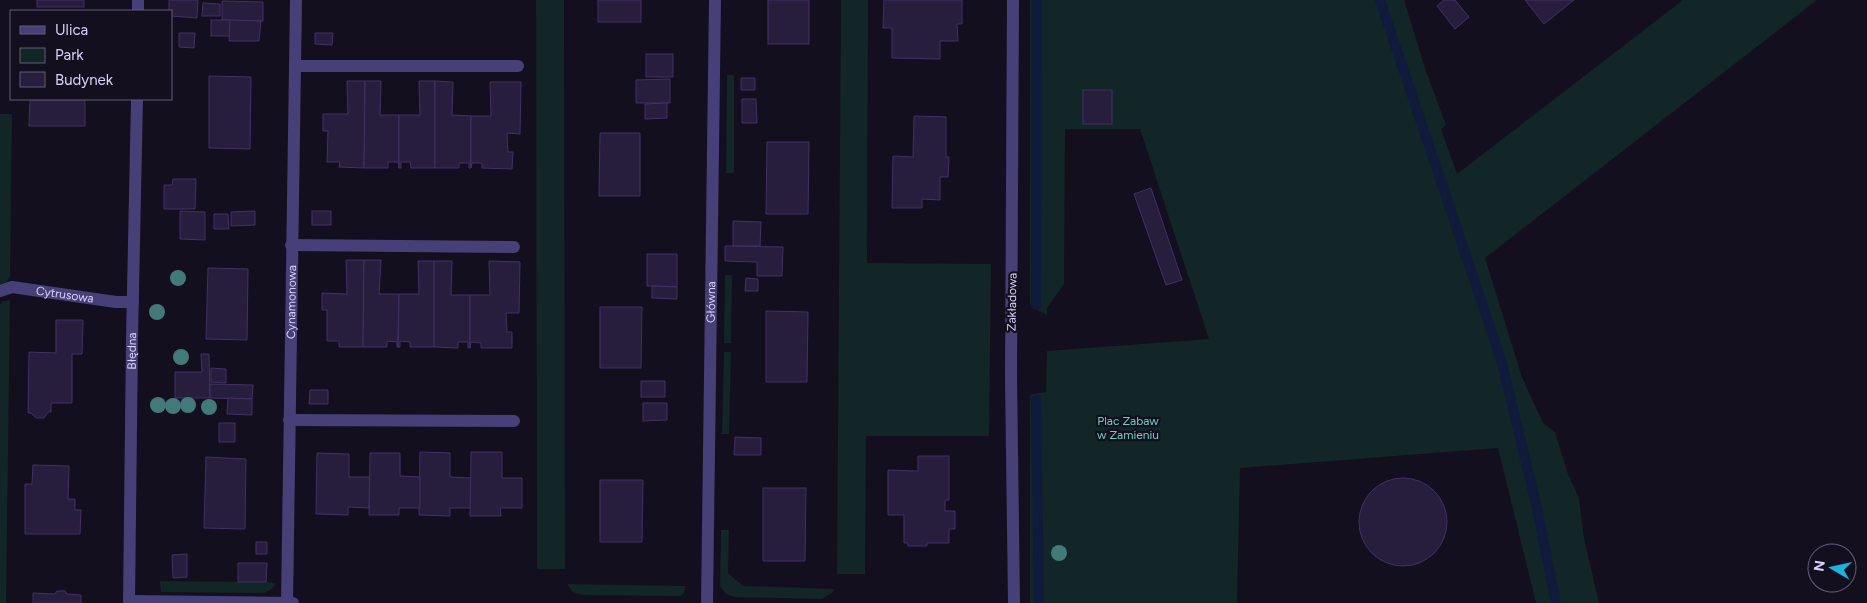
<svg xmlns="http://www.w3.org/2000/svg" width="1867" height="603" viewBox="0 0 1867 603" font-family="Figtree,sans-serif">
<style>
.green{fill:#122527}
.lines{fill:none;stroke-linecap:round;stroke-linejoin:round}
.stream{stroke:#101b3b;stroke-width:10}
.building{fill:#271d3c;stroke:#423166}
.street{stroke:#473f77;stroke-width:12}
.tree{fill:#417a78}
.labels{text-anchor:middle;stroke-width:4.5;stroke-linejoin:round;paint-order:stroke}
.street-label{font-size:12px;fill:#dad1fa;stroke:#130f1e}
.park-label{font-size:12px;fill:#66d1c2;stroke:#130f1e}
</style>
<rect width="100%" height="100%" fill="#130f1e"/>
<g class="green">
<polygon points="536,0 564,0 565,569 537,569"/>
<polygon points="841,0 868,0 867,263 991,264 989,436 866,436 865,574 837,574"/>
<polygon points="1030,0 1404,0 1426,71 1446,125 1441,129 1457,174 1683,0 1817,0 1485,258 1522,377 1543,423 1555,432 1568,474 1579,498 1584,538 1599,603 1536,603 1498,448 1240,468 1237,603 1030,603 1030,397 1032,394 1046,392 1047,351 1209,339 1140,129 1065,129 1064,284 1047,308 1047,315 1033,308 1030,304"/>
<polygon points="727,75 734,75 734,173 726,173"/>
<polygon points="0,114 12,114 10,276 7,282 0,285"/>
<polygon points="725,275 732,275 731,343 724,343"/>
<polygon points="10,300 6,603 0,603 0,305 2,302"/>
<polygon points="724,352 731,352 729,434 722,434"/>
<polygon points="721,530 729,530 728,573 743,586 835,589 832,593 822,599 735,597 726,594 720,586"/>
<polygon points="160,581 266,582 276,583 272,589 264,593 161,592"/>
<polygon points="567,584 686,586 683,594 680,596 582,595 573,592"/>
</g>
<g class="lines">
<g class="stream">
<polyline points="1380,0 1502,363 1537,508 1556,603"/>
<polyline points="1036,305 1037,0"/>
<polyline points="1036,399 1039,603"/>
</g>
</g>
<g class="building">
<rect x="37" y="0" width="47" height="7"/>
<polygon points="169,0 198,0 197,18 171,16 171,11 169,11"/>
<rect x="598" y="0" width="43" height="22"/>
<rect x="768" y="0" width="41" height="44"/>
<polygon points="884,0 962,0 962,24 957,24 958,41 940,41 940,59 892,58 892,28 883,28"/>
<polygon points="1444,0 1455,0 1469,17 1455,29 1437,6"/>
<polygon points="1525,0 1574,0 1544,24"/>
<polygon points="222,1 263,2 263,21 222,20"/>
<polygon points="203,3 220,4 220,16 202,16"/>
<rect x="211" y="20" width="19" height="16"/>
<polygon points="230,20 261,21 259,41 229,41"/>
<polygon points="179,33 195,33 194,48 179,47"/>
<polygon points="315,33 333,33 332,45 315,44"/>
<rect x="646" y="54" width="27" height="23"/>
<polygon points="209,76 251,77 250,149 209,148"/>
<rect x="741" y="78" width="14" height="12"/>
<polygon points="670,79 670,103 636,103 636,80"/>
<polygon points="347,81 365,81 364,168 339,167 340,162 327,162 328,131 323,131 323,114 348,114"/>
<polygon points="365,81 381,81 380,115 399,115 399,168 398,162 388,162 388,168 364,168"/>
<polygon points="419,81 435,81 435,168 411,168 410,162 401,162 401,168 399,168 399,115 420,115"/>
<polygon points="435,81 453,82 452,115 471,116 471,168 469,168 469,163 459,163 459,168 435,168"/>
<polygon points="490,82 521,82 520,134 507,133 508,152 513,152 512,169 482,168 482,163 472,163 471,168 471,116 491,116"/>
<rect x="1083" y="90" width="29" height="34"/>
<polygon points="30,99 85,99 85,126 29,126"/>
<polygon points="742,99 756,99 757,123 742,123"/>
<polygon points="667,103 667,118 645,119 645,104"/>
<polygon points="914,116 946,117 946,157 949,157 948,177 940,177 940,200 922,199 922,208 892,208 893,156 913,157"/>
<polygon points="600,133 640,133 640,196 599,196"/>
<polygon points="767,142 809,142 808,214 766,214"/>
<polygon points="173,179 196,179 195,209 164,209 164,185 172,185"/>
<polygon points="1151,188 1182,280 1166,285 1134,194"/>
<polygon points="180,211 205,212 205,240 180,239"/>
<polygon points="255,211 255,225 231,226 231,212"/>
<rect x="312" y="211" width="19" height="14"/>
<polygon points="214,214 228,214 229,229 214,229"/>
<polygon points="733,221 761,222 760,246 733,246"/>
<polygon points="725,246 783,247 782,276 757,276 757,262 725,261"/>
<polygon points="647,254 677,254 677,287 647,286"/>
<polygon points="346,260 364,260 363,347 339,347 339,341 327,341 327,310 322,310 322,293 347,294"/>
<polygon points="364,260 381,260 379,294 399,294 398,347 397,347 397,342 387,341 387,347 363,347"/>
<polygon points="418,261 434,261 434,347 410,347 410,342 400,341 400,347 398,347 399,294 419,294"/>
<polygon points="434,261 452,261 451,295 470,295 470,348 468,348 468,342 458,342 458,348 434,347"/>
<polygon points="489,261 520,262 519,313 506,313 507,332 512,332 512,348 481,348 481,343 471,342 470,348 470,295 490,295"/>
<polygon points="208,268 248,269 247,340 206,339"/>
<polygon points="746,278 758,279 758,291 745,291"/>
<polygon points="652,286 677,287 677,299 652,298"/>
<polygon points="600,307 642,307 641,368 600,368"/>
<polygon points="766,311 808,312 807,382 766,382"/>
<polygon points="56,320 83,320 82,354 72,354 72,403 51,403 51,412 48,412 44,418 36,418 31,413 28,413 29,352 56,353"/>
<polygon points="201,354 209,354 210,398 175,398 175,372 202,372"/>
<polygon points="211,368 226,369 226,383 211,382"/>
<rect x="641" y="381" width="24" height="16"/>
<polygon points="210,384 253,385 252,399 210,398"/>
<polygon points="310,390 328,390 328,404 309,404"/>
<polygon points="228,398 252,399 252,415 227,414"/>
<polygon points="643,403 667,403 667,420 643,421"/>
<rect x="219" y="423" width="16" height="19"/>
<polygon points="735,437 761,438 761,455 734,455"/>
<polygon points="420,452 450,453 450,477 471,478 471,508 450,508 450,516 419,515"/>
<polygon points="471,452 502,452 502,478 522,478 522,508 500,508 501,516 470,516"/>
<polygon points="317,453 349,454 349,477 370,477 369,508 348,507 348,515 316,514"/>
<polygon points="370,453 400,453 400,476 420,477 420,508 399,508 399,515 369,515"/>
<polygon points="918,456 949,456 949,500 945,500 945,511 955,511 955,529 949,529 949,543 927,543 927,546 908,546 908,543 904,543 904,515 888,515 888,470 918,471"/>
<polygon points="206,457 246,459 245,529 204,528"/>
<polygon points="33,465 69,466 68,499 75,499 75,510 81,510 80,534 25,534 25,484 32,484"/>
<circle cx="1403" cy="522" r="44"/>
<polygon points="600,480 643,480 642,542 600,542"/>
<polygon points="763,488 806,488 805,561 763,561"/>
<rect x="256" y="542" width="11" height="12"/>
<polygon points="187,554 187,577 173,578 172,555"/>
<polygon points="238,563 267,563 266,582 238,582"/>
<polygon points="57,591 65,591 67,594 81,595 81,603 33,603 33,593 55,594"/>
</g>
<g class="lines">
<g class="street">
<polyline points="1013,0 1011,376 1014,603"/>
<polyline points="138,11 138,0"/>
<polyline points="295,66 518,66"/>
<polyline points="291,245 514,247"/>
<path id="s1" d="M0 291 12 287 116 302H133"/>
<polyline points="289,420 514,421"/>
<polyline points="130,601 293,603"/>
<path id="s2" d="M129 603 132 339 137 99"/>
<path id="s3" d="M287 603 296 0"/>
<path id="s4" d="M707 603 715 0"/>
</g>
</g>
<g class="tree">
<circle cx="178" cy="278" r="8"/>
<circle cx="157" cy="312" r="8"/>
<circle cx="181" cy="357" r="8"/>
<circle cx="158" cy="405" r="8"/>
<circle cx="188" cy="405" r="8"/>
<circle cx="173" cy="406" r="8"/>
<circle cx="209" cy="407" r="8"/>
<circle cx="1059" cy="553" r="8"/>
</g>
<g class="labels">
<g class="street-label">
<text dy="4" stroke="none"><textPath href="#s1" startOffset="66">Cytrusowa</textPath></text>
<text dy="4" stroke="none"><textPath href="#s3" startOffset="301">Cynamonowa</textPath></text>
<text dy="4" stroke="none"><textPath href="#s4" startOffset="301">Główna</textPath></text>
<text transform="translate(1012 302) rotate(-89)" y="4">Zakładowa</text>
<text dy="4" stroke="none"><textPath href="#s2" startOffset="252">Błędna</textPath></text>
</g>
<g class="park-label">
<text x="1128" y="425">Plac Zabaw<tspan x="1128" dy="14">w Zamieniu</tspan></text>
</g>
</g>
<rect x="10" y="10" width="162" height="90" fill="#130f1e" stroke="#635d76"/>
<rect x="20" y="26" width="25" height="8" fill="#473f77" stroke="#635d76"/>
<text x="55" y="35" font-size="15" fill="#dad1fa">Ulica</text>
<rect x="20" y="48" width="25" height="15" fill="#122527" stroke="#635d76"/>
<text x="55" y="60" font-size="15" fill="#dad1fa">Park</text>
<rect x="20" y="72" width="25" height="15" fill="#271d3c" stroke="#635d76"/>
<text x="55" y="85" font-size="15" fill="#dad1fa">Budynek</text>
<g transform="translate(1832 568) rotate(279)"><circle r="24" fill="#130f1e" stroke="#635d76"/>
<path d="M0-4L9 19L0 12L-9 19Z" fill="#19b3dd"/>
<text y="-8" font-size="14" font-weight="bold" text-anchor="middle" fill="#dad1fa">N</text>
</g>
</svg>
